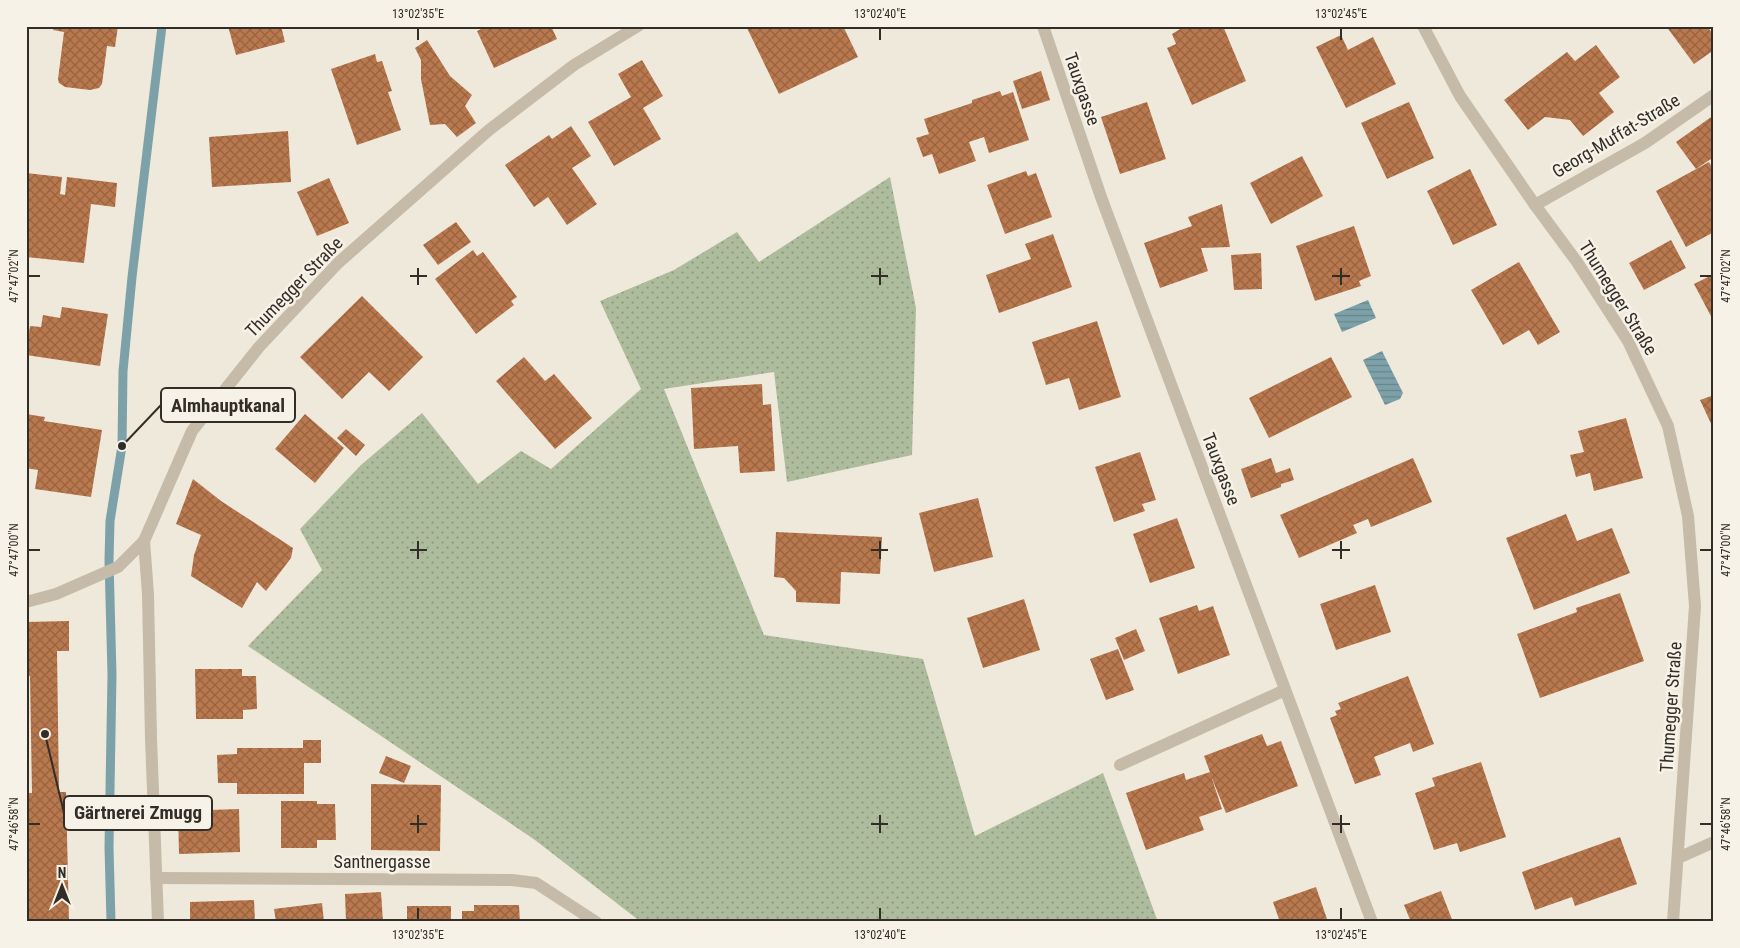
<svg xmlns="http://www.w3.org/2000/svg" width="1740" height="948" viewBox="0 0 1740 948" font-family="'Roboto Condensed',sans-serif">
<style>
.grass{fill:url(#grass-dots)}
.water{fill:url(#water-rules)}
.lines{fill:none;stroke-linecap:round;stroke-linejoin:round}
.stream{stroke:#7da1a9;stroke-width:9}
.building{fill:url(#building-cross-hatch)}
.service{stroke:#c6baa8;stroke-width:12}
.minor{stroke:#c6baa8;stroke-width:12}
.ticks{fill:none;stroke:#332d28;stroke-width:2}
.labels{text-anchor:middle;stroke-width:5;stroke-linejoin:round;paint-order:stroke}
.street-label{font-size:18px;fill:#332d28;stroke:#f7f2e7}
.leader{fill:none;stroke:#332d28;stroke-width:2}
.callout-dot{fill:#332d28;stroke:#f7f2e7;stroke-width:2}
.callout{fill:#f7f2e7;stroke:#332d28;stroke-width:2}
.callout-label{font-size:19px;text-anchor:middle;font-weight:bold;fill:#332d28}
.neatline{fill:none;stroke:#332d28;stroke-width:2}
.ticks-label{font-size:12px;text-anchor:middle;fill:#332d28}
</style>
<defs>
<pattern id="grass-dots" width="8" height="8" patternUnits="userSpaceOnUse" patternTransform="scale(1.25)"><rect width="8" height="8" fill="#adbc9c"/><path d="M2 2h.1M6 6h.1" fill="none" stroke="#8d997f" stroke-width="1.8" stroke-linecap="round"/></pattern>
<pattern id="water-rules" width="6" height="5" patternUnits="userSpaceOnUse" patternTransform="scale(1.25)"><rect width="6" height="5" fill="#7da1a9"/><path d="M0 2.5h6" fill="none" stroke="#67848a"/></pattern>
<pattern id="building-cross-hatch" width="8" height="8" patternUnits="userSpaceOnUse" patternTransform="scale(1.25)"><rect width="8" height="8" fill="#ba784e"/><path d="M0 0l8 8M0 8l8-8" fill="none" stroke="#986341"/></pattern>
</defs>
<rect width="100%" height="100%" fill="#efe9db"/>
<polygon class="grass" points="890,177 916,308 912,455 787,482 774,372 664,389 764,635 923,659 975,836 1103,773 1158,922 641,922 535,840 248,646 322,570 300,529 361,465 422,413 478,484 521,451 551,469 641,389 600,301 674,270 737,232 759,262"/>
<g class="water">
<polygon points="1368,300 1376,318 1342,332 1334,314"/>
<polygon points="1382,351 1403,393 1400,399 1385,405 1363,360"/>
</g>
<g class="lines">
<polyline class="stream" points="111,922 109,847 112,675 109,560 110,521 122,446 123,371 132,277 162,26"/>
</g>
<g class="building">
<polygon points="54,26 118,26 115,47 107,46 102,84 99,88 90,90 65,87 59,83 58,79 64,32 53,30"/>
<polygon points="228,26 281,26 285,42 236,55"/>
<polygon points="488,26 551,26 557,39 494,68 477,31"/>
<polygon points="746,26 843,26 858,57 779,94"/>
<polygon points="1185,26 1212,26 1212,28 1223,26 1246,81 1192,105 1167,48 1176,44 1172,34"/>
<polygon points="1666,26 1707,26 1714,36 1714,50 1694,64"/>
<polygon points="1341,35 1348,50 1373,37 1396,84 1346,108 1316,47"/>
<polygon points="427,40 450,76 472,95 465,106 476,123 457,137 445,124 430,125 421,79 421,60 415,48"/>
<polygon points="1596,45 1620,77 1599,93 1614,112 1583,136 1570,120 1545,117 1528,130 1504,100 1567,52 1575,61"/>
<polygon points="375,54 377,62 382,61 392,91 388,92 401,130 357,145 331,69"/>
<polygon points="642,60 663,96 643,108 661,139 614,166 588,122 631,97 618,74"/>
<polygon points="1041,71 1050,100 1022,109 1013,81"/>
<polygon points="1000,91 1002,96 1013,92 1029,140 989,153 984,137 969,142 976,161 939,174 932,154 923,157 916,138 929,134 924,119 972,103 972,100"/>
<polygon points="1147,102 1166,159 1120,174 1101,117"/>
<polygon points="1409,102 1434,158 1387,179 1361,123"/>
<polygon points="1714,115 1714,157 1696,169 1676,142"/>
<polygon points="571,126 591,156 572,168 597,204 567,225 548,197 534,207 505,165 549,135 552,139"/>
<polygon points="288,131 291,182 212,187 209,137"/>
<polygon points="1302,156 1323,196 1271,224 1250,183"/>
<polygon points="1709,162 1714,171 1714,232 1686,247 1656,191"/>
<polygon points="1470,169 1497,225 1453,245 1427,191"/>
<polygon points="1026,171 1028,176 1036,173 1052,217 1005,234 987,185"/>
<polygon points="26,173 62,177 60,194 65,195 67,177 117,183 115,207 91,204 84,263 26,257"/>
<polygon points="329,178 349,223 317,236 297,192"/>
<polygon points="1222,204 1230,247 1201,248 1208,271 1160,288 1144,243 1192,226 1188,217"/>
<polygon points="456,222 471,242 438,265 423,245"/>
<polygon points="1354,226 1371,276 1359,281 1361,286 1315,301 1296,246"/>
<polygon points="1053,234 1072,287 999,313 986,275 1031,259 1025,244"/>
<polygon points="1671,240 1686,268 1644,290 1629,263"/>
<polygon points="473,250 477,256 483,252 517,297 511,301 514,305 476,334 435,279"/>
<polygon points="1261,253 1262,289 1234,290 1231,255"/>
<polygon points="1519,262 1560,332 1538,345 1529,330 1503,345 1471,290"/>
<polygon points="1714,274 1714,322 1694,284"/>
<polygon points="362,296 423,357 389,391 369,372 342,399 300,357"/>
<polygon points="62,307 108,314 100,366 26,355 30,326 41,327 43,315 60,318"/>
<polygon points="1097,321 1121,397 1079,410 1069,378 1046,385 1032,342"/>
<polygon points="524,357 545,381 554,374 592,418 555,449 496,381"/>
<polygon points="1331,357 1352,397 1269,438 1249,398"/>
<polygon points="762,384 763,405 771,404 775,471 740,473 738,446 694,449 691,388"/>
<polygon points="1714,395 1714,430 1700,400"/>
<polygon points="26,414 45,417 44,421 102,430 91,497 35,489 38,470 26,468"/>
<polygon points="305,414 344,448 315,483 275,449"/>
<polygon points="1626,418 1643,478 1594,491 1590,473 1576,477 1570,455 1584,452 1578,431"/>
<polygon points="346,429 365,445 356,456 337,438"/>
<polygon points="1140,452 1156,500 1142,504 1145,511 1114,522 1095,467"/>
<polygon points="1271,458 1276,473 1290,468 1294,480 1281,484 1281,487 1251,498 1241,469"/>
<polygon points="1413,458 1432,502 1371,527 1368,519 1353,525 1357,533 1299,558 1280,515"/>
<polygon points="193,479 221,501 293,548 291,558 266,591 257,582 242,608 191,576 194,555 201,535 176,524"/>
<polygon points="978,498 993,557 934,572 919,513"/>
<polygon points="1566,514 1577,541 1612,528 1630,573 1534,610 1506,538"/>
<polygon points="1177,518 1195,568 1150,583 1133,534"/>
<polygon points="776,532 882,537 880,574 841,572 840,604 796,602 796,591 784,578 774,577"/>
<polygon points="1375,585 1391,632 1336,650 1320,604"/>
<polygon points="1620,593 1644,661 1540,698 1517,634 1577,612 1576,608"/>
<polygon points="1024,599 1040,650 983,668 967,618"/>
<polygon points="1197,605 1199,611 1213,606 1230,655 1178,674 1159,618"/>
<polygon points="69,621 69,651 57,651 59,792 66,792 69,922 26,922 26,793 32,793 30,676 26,676 26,622"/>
<polygon points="1136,629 1145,651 1124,660 1115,638"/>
<polygon points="1118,649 1134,690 1106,700 1090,659"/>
<polygon points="195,669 242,669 242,676 256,676 257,709 243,710 243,719 196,719"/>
<polygon points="1408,676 1434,744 1413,752 1410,743 1374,757 1381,775 1355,784 1330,718 1337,715 1335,711 1341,709 1338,703"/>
<polygon points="1262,734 1267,746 1281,741 1298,786 1226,813 1211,776 1222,809 1199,817 1204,830 1146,850 1126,793 1184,773 1186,780 1210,772 1204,756"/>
<polygon points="303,740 321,740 321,763 304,763 304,794 237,794 237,783 218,783 217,755 237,754 237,748 303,748"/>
<polygon points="386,756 411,766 404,783 379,773"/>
<polygon points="1481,762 1506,837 1460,852 1457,843 1434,850 1415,793 1435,786 1432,778"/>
<polygon points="371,784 441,785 440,851 371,850"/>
<polygon points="281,801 317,801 317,804 335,804 336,840 317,840 317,848 281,848"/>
<polygon points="239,809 240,852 179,854 178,811"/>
<polygon points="1620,837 1637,884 1575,906 1572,897 1535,910 1522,872"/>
<polygon points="1316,887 1328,922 1280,922 1273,902"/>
<polygon points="1441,891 1453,922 1411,922 1404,905"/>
<polygon points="381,892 383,922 346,922 345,894"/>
<polygon points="254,900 255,922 190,922 190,902"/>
<polygon points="322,903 324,922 276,922 274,909"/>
<polygon points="474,905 519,905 520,922 462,922 462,911 474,911"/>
<rect x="407" y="906" width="44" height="16"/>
</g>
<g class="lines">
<polyline class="service" points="1120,765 1285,690"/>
<g class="minor">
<polyline points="1043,26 1101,197 1372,922"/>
<polyline points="1423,26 1460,96 1535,205 1577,262 1628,341 1668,426 1688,516 1695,606 1673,922"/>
<polyline points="1535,205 1645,143 1714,95"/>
<polyline points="144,541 148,594 151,738 158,922"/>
<polyline points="26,602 56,594 118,567 144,541 192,431 259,347 338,263 489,130 574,65 638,26"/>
<polyline points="1678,858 1714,842"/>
<polyline points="156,878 512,880 536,883 596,922"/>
</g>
</g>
<path class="ticks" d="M418 28V40M880 28V40M1341 28V40M418 268V285M880 268V285M1341 268V285M28 276H40M410 276H427M871 276H888M1332 276H1350M1700 276H1712M418 541V559M880 541V559M1341 541V559M28 550H40M410 550H427M871 550H888M1332 550H1350M1700 550H1712M418 815V833M880 815V833M1341 815V833M28 824H40M410 824H427M871 824H888M1332 824H1350M1700 824H1712M418 908V920M880 908V920M1341 908V920"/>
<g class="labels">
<g class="street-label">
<text transform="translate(1082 89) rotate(71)" y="6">Tauxgasse</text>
<text transform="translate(1616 136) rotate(-31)" y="6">Georg-Muffat-Straße</text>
<text transform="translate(294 287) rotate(-46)" y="6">Thumegger Straße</text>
<text transform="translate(1618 298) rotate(58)" y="6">Thumegger Straße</text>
<text transform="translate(1221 469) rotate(69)" y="6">Tauxgasse</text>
<text transform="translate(1671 707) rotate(-86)" y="6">Thumegger Straße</text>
<text x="382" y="868">Santnergasse</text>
</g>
</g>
<path class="leader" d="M122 446L161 405M45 734L64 813"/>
<g class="callout-dot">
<circle cx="122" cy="446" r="5"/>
<circle cx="45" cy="734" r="5"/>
</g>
<g class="callout">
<rect x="161" y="388" width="134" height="34" rx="5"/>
<rect x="64" y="796" width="148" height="34" rx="5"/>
</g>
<g class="callout-label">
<text x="228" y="412">Almhauptkanal</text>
<text x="138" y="819">Gärtnerei Zmugg</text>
</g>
<rect width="1740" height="948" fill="none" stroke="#f7f2e7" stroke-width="55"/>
<g transform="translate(62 886)" stroke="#f7f2e7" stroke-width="4" paint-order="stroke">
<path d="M0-4L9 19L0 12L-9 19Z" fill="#332d28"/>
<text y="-8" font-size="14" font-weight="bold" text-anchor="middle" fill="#332d28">N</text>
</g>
<rect x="28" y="28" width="1684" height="892" class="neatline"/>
<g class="ticks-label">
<text x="418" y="18">13°02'35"E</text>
<text x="880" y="18">13°02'40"E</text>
<text x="1341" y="18">13°02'45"E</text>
<text transform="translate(14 276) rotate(-90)" y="4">47°47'02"N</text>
<text transform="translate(1726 276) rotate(-90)" y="4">47°47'02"N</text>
<text transform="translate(14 550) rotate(-90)" y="4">47°47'00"N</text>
<text transform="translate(1726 550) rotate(-90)" y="4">47°47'00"N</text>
<text transform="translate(14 824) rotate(-90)" y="4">47°46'58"N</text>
<text transform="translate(1726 824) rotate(-90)" y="4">47°46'58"N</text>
<text x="418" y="939">13°02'35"E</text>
<text x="880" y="939">13°02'40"E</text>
<text x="1341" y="939">13°02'45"E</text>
</g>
</svg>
